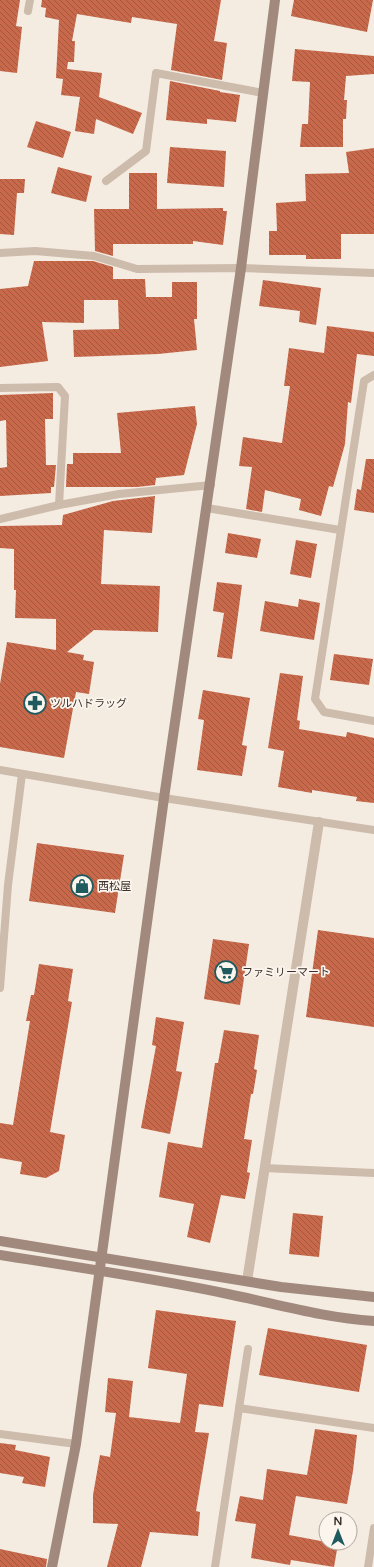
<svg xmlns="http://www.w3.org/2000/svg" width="374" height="1567" viewBox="0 0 374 1567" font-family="'Varela Round','Noto Sans JP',sans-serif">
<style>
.building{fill:url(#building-back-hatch)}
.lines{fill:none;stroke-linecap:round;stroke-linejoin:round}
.lane{stroke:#cdbbac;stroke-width:8}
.street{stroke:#cdbbac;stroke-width:10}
.secondary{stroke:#a18a7d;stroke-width:10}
.labels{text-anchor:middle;stroke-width:3.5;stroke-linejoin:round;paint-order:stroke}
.poi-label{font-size:11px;fill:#3b302b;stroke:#fbf5ee;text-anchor:start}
</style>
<defs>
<pattern id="building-back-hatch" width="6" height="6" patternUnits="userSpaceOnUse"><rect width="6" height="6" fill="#c8694b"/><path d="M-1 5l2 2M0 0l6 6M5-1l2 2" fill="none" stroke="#a4573f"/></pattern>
</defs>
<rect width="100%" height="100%" fill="#f4ebe1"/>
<g class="building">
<polygon points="0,0 20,0 16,26 22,27 17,73 0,71"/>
<polygon points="42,0 221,0 214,41 227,43 222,80 171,70 177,24 132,17 131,23 77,14 72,41 75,41 74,62 68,62 67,69 102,73 99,97 142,113 133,134 96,119 94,134 75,131 80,97 61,95 63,79 56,78 59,20 45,17 46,8 41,7"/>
<polygon points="294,0 373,0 367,32 291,16"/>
<polygon points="295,49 374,56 374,74 346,76 344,100 347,100 346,119 343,119 343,147 300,147 302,124 308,124 310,82 292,81"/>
<polygon points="170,81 220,91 220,92 240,95 236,122 207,119 207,124 166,120"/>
<polygon points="36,121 71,132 63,158 27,147"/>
<polygon points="170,147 226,151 224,187 167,183"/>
<polygon points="374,148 374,234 341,234 341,259 306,259 306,255 269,255 269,231 277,231 276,203 306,201 305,174 349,173 346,152"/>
<polygon points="58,167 92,176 86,202 51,193"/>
<polygon points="129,173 157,173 157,209 223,208 223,211 227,211 223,245 193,241 193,244 113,244 113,256 95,251 94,209 129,209"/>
<polygon points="0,179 25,179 24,193 17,193 14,235 0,234"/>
<polygon points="34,261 93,261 113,267 113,279 145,279 146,297 172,297 172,282 197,282 197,319 194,319 197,350 158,354 74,357 73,330 119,329 118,300 84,300 84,323 42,322 48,361 0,367 0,289 28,286"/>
<polygon points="263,280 321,288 316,325 299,322 300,311 259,306"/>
<polygon points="327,326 374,332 374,356 357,354 351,403 348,402 345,444 333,487 329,486 321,516 299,510 301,499 265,490 262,512 246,509 252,467 239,466 243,437 282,443 290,386 284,386 289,348 324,353"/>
<polygon points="53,393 53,419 45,419 46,465 56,465 54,487 51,487 51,493 0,496 0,468 7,467 6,420 0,421 0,395"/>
<polygon points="195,406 197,424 184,475 156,478 155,485 137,487 66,487 67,464 73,464 73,453 121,453 117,413"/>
<polygon points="366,459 374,459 374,513 354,510 357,489 361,490"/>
<polygon points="155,496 152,533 104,530 101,584 160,586 158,632 94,630 67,652 84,655 83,660 94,662 89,694 76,692 64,758 0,747 0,684 7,642 56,650 56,619 15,618 16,590 14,590 14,549 0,548 0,526 62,525 63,515 113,501"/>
<polygon points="228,533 261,539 257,558 225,553"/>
<polygon points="296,540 317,544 311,578 290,574"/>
<polygon points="217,582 242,585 232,659 217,657 224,613 213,611"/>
<polygon points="299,599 320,603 314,640 260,631 265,601 298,607"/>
<polygon points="334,654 373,659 369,685 330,680"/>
<polygon points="280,673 303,676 297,720 300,721 299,729 346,737 347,732 374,738 374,803 356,801 357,797 312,790 312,793 278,787 284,751 268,748"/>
<polygon points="203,690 250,698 242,745 247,746 242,776 197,770 204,720 198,719"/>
<polygon points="37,843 124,855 115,913 29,901"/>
<polygon points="318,930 374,938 374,1027 306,1017"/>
<polygon points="213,939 249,944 240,1005 204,999"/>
<polygon points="39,964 73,969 68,1001 72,1002 50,1132 65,1135 59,1171 46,1178 20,1174 22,1162 0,1158 0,1123 13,1125 30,1021 26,1021 31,995 34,995"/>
<polygon points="156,1017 184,1022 176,1071 182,1072 170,1134 141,1128 156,1046 152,1045"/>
<polygon points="224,1030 259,1035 254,1069 257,1070 253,1094 251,1094 244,1139 252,1140 247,1172 250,1173 245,1199 221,1195 210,1243 187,1237 194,1204 159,1197 168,1142 202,1148 215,1063 218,1063"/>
<polygon points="293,1213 323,1216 319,1257 289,1254"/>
<polygon points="156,1310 236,1321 223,1407 199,1404 195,1432 209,1433 196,1511 200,1512 198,1536 150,1532 141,1567 107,1567 118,1524 93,1523 93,1495 100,1455 110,1457 116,1413 105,1412 108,1378 133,1381 129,1417 180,1423 187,1374 148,1368"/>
<polygon points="268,1328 367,1345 359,1392 259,1375"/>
<polygon points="315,1429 357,1435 353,1471 347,1504 296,1496 289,1535 326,1542 326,1543 338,1544 334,1567 291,1560 290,1565 251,1558 256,1524 235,1521 240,1496 263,1500 267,1469 307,1475"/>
<polygon points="0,1443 16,1445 15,1450 50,1457 45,1487 22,1483 24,1477 0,1473"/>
<polygon points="0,1549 47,1559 46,1567 0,1567"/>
</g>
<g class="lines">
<g class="lane">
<polyline points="28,11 30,0"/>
<polyline points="106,181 146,151 156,73 263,93"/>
<polyline points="0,253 35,251 94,256 137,269 241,268 374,273"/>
<polyline points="374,375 364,381 315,699 324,712 374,721"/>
<polyline points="0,388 58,387 65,396 59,505"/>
<polyline points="207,508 340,530"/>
<polyline points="0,519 59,505 119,494 211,485"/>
<polyline points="0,770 164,798 374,830"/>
<polyline points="0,988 8,885 22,774"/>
<polyline points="264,1168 374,1173"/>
<polyline points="239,1408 374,1428"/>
<polyline points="0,1434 76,1444"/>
<polyline points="215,1567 248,1349"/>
<polyline points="368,1567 374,1528"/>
</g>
<polyline class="street" points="247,1281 319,822"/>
<g class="secondary">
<polyline points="0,1241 281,1287 374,1297"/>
<path d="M0 1255C76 1267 153 1278 228 1294 277 1304 324 1318 374 1321"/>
<polyline points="52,1567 76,1444 164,798 241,268 275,0"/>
</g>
</g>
<defs>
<g id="pharmacy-ring" transform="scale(1.15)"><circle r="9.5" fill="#fbf5ee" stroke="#1f5a5e" stroke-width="1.5"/><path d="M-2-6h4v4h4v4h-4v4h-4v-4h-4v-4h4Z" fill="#1f5a5e"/></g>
<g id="shop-ring" transform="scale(1.15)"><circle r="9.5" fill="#fbf5ee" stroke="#1f5a5e" stroke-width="1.5"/><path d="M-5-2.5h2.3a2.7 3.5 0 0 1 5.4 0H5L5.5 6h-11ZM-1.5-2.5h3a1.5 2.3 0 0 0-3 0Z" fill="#1f5a5e"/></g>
<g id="supermarket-ring" transform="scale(1.15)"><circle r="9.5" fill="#fbf5ee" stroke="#1f5a5e" stroke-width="1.5"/><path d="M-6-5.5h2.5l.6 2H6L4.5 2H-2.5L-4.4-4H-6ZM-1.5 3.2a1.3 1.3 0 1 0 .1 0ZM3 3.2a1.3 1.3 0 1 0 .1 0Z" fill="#1f5a5e"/></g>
</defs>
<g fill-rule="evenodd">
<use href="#pharmacy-ring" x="35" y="703"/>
<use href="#shop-ring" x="82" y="886"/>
<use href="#supermarket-ring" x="226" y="972"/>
</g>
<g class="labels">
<g class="poi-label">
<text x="50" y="707">ツルハドラッグ</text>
<text x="98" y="890">西松屋</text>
<text x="242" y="976">ファミリーマート</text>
</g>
</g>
<g transform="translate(338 1531)"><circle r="19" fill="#fbf5ee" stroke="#aea6a0"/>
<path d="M0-3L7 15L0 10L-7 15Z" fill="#1f5a5e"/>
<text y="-6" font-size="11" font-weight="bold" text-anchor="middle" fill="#3b302b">N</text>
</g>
</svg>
